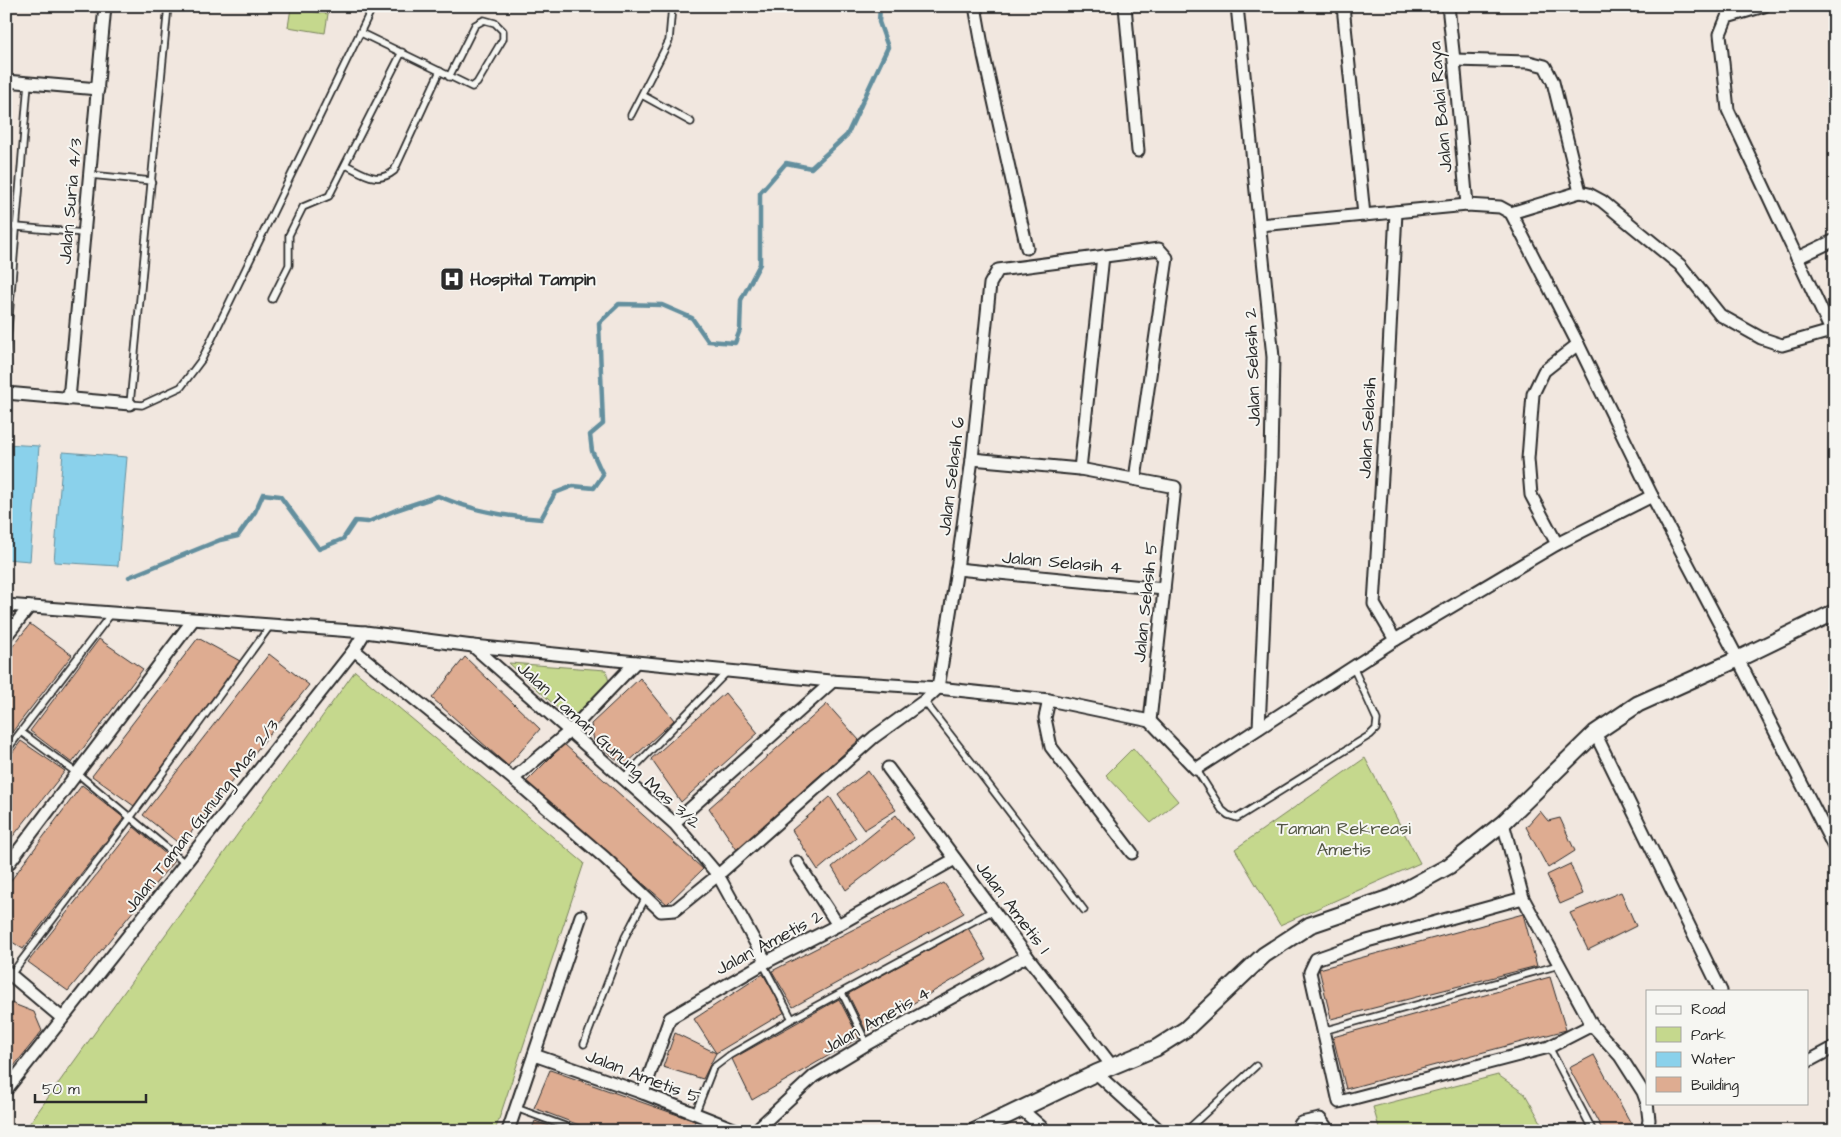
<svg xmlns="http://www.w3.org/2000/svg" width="1841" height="1137" viewBox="0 0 1841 1137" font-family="'Architects Daughter',sans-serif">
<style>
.green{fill:#c5d88d;stroke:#78825c}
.water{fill:#8ad1eb;stroke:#648f9e}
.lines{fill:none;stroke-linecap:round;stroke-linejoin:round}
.stream{stroke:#648f9e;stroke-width:4.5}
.building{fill:#deac91;stroke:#2b2b2b}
.service-casing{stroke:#2b2b2b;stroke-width:9}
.minor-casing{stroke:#2b2b2b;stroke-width:15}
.tertiary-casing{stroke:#2b2b2b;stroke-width:19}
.service{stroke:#f6f6f2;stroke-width:5.5}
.minor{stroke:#f6f6f2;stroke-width:11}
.tertiary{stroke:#f6f6f2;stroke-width:15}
.labels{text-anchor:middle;stroke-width:4;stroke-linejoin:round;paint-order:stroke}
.street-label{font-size:18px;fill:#2b2b2b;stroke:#f6f6f2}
.poi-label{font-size:18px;font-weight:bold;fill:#2b2b2b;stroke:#f6f6f2;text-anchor:start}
.park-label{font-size:18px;fill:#525644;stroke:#f6f6f2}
</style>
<rect width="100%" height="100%" fill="#f1e7df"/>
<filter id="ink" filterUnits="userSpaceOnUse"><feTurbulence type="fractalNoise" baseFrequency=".02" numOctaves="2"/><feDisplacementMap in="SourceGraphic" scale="10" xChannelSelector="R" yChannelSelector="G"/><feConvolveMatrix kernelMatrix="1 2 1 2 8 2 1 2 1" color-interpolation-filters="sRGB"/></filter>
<g filter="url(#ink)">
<g class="green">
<polygon points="291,8 328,14 325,33 288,27"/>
<polygon points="509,663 606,670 609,682 576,714 562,712"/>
<polygon points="355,671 584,863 495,1131 24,1131"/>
<polygon points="1133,748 1178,801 1151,823 1106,775"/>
<polygon points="1365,758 1420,863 1280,925 1235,849"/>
<polygon points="1498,1075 1525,1094 1546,1131 1380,1131 1373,1107"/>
</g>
<g class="water">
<polygon points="6,444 39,446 30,561 6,559"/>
<polygon points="63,452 127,457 118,566 54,562"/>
</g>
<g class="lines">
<path class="stream" d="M129 577 220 540 238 536 255 512 263 494 280 496 319 549 343 539 355 521 368 522 396 510 438 496C471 510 506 517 541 519L555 493 573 486 594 488 603 475 592 451 590 435 603 424 599 323 619 304 662 305 692 318 708 341 735 343 740 330 741 300 760 264V193L786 163 811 168 847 135 888 47 879 22 880 6"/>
</g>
<g class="building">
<polygon points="30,624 72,655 6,740 6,655"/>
<polygon points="198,638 240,661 134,806 92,776"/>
<polygon points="99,639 143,669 72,763 30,731"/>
<polygon points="269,654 309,685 181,845 143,815"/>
<polygon points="465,657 540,729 508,766 432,698"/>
<polygon points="640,678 674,720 624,766 594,741 591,724"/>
<polygon points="725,693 758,733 681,802 651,759"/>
<polygon points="827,704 859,740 737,850 709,808"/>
<polygon points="21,741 65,771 6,845 6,761"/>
<polygon points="564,744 703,869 667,904 525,783"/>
<polygon points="868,771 896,810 864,830 838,794"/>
<polygon points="82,785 124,818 23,949 6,938 6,887"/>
<polygon points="830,797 856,838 818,870 792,830"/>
<polygon points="1540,811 1548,821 1560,818 1575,851 1548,868 1526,827"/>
<polygon points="896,815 914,838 846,890 832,867"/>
<polygon points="134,827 174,861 68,991 28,962"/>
<polygon points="1570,864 1583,894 1560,904 1547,875"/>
<polygon points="944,883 964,913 793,1007 772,971"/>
<polygon points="1621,892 1636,926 1588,950 1570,913"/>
<polygon points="1523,914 1537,966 1331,1019 1319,969"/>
<polygon points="968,928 987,960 866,1031 848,994"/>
<polygon points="763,974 785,1012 716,1053 694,1019"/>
<polygon points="1550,977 1566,1030 1346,1089 1333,1037"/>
<polygon points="839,999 859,1038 752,1100 732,1059"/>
<polygon points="6,1001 34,1012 42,1031 6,1076"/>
<polygon points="675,1033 716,1053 703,1079 663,1067"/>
<polygon points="1594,1055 1635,1131 1603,1131 1569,1068"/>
<polygon points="550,1070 695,1121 691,1131 595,1131 534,1108"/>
<polygon points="535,1121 562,1131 531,1131"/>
</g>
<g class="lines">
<g class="service-casing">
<g id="service">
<polyline points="168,6 130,404 142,405 181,387 202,359 373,6"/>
<polyline points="361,33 472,87 477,83 503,39 503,31 495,23 484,20 475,25 449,77"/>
<polyline points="642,95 691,122"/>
<polyline points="631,115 669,41 672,6"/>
<path d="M346 165C363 173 377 185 394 171L440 71"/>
<polyline points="90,175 152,181"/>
<polyline points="6,226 84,233"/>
<polyline points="272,299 289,265 289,235 303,207 329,196 402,52"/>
<polyline points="6,354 28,83"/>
<polyline points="924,701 973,764 1084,910"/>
<polyline points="21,732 78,774 186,864"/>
<polyline points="6,751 111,614"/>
<polyline points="1196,769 1222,810 1228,815 1237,818 1370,735 1376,729 1377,720 1353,667"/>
<polyline points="624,778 727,672"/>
<polyline points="763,964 792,1019"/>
<polyline points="6,981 130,818 270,626"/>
<polyline points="842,993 867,1044"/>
<polyline points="1323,1031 1559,965"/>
<polyline points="584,1044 625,937 646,897"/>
<polyline points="1549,1047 1593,1131"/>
<polyline points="516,1108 578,1131"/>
<polyline points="695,1114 713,1068 730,1055 792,1019 994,910"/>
<polyline points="1186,1131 1256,1066"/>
</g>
</g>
<g class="minor-casing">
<g id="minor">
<polyline points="975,6 984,56 1027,248"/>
<polyline points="1125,6 1138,151"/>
<polyline points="1237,6 1273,357 1271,460 1259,728"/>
<polyline points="1343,6 1364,215"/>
<polyline points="1448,6 1454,60 1467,205"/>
<polyline points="1764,6 1727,17 1720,34 1728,110 1835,339"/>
<polyline points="1454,60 1529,62 1545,66 1553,82 1580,192"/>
<polyline points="6,81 98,89"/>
<polyline points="1511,213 1580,192 1589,194 1602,201 1680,265 1720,315 1761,338 1782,345 1831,331"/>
<polyline points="1260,225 1467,205 1500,207 1511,213 1578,344 1652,496 1738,659 1835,849"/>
<polyline points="1797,258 1835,240"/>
<polyline points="6,393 130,404"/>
<polyline points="69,399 105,6"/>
<polyline points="972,459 1080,469 1175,487 1150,721"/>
<polyline points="1080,469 1103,256"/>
<polyline points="1557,544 1531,495 1528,459 1533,394 1544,371 1578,344"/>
<polyline points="957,569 1164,589"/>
<polyline points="6,605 365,632 473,646 636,662 830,681 938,688 1049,700 1150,721 1196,769 1395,640 1557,544 1652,496"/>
<polyline points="6,636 29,607"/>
<polyline points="1395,640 1374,604 1385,428 1396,212"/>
<polyline points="473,646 674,823 718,875 766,962"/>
<polyline points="354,650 513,779 605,858 661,911 675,910 718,875 874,737 924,701 938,688 957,569 972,459 990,284 998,270 1159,249 1167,258 1135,479"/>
<polyline points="1049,700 1045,718 1051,747 1132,853"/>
<polyline points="1595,733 1721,991"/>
<polyline points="888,768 1027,956 1112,1066"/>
<polyline points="513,779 570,731 636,662"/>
<polyline points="674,823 833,681"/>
<polyline points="1503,823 1523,898 1592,1025 1620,1056 1643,1092 1647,1103"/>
<polyline points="797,862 838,925"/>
<polyline points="6,867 193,620"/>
<polyline points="1523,898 1367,941 1316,959 1310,972 1339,1102 1549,1047 1592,1025"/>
<polyline points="6,971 62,1018"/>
<polyline points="534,1055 643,1093 739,1131"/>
<polyline points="1807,1062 1835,1047"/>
<polyline points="1096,1073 1160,1131"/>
<polyline points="6,1090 354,650 365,632"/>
<polyline points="643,1093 670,1018 766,962 838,925 955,859"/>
<polyline points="1020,1108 1046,1131"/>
<polyline points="508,1131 581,916"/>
<polyline points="755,1131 814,1076 867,1044 1027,956"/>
<polyline points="1296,1131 1301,1123 1320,1119 1329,1131"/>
<polyline points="1647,1131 1649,1120 1647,1103"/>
</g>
</g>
<g class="tertiary-casing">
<polyline id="tertiary" points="975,1131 1096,1073 1156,1048 1186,1029 1264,955 1310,925 1392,897 1449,866 1503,823 1595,733 1638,704 1738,659 1835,612"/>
</g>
<use href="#service" class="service"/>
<use href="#minor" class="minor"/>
<use href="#tertiary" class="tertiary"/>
</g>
</g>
<defs>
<g id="hospital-square" transform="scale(1.25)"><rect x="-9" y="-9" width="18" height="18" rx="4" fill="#2b2b2b" stroke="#f6f6f2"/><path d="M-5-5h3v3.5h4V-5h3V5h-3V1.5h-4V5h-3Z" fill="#fff"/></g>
</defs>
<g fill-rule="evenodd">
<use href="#hospital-square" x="452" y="279"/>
</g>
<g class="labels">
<g class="street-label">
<text transform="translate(1440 107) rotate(-95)" y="6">Jalan Balai Raya</text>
<text transform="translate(70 201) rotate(-85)" y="6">Jalan Suria 4/3</text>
<text transform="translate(1252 367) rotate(-92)" y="6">Jalan Selasih 2</text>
<text transform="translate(1367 428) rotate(-87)" y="6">Jalan Selasih</text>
<text transform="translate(951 476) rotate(-83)" y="6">Jalan Selasih 6</text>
<text transform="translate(1062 562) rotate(5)" y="6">Jalan Selasih 4</text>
<text transform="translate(1145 602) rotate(-84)" y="6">Jalan Selasih 5</text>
<text transform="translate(609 745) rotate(42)" y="6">Jalan Taman Gunung Mas 3/2</text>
<text transform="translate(201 816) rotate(-52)" y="6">Jalan Taman Gunung Mas 2/3</text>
<text transform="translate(1013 907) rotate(53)" y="6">Jalan Ametis 1</text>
<text transform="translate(769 942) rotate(-28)" y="6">Jalan Ametis 2</text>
<text transform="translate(876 1020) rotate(-29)" y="6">Jalan Ametis 4</text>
<text transform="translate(643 1076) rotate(21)" y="6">Jalan Ametis 5</text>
</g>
<g class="poi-label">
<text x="470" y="285">Hospital Tampin</text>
</g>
<g class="park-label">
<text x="1344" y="834">Taman Rekreasi<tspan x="1344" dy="21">Ametis</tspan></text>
</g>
</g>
<rect width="1841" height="1137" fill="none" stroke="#f6f6f2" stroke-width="25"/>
<rect x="12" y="12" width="1816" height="1112" fill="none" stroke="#2b2b2b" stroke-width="2" filter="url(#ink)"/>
<rect x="1646" y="990" width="162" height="115" fill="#f6f6f2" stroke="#a5a5a2"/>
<rect x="1656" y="1006" width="25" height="8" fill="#f6f6f2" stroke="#a5a5a2"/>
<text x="1691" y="1014" font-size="15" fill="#2b2b2b">Road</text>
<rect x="1656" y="1027" width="25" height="15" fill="#c5d88d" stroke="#a5a5a2"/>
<text x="1691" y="1040" font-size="15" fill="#2b2b2b">Park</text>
<rect x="1656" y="1052" width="25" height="15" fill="#8ad1eb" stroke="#a5a5a2"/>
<text x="1691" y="1064" font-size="15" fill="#2b2b2b">Water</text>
<rect x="1656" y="1077" width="25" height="15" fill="#deac91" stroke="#a5a5a2"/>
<text x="1691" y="1090" font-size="15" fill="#2b2b2b">Building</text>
<path d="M35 1094v8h111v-8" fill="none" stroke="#2b2b2b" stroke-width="2.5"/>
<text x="42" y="1094" font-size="15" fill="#2b2b2b" stroke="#f6f6f2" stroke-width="4" paint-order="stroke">50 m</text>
</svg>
